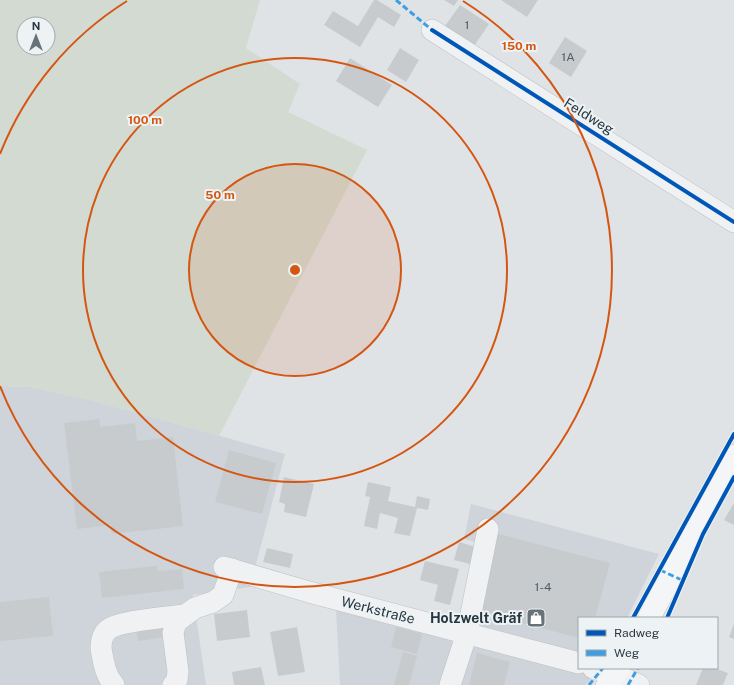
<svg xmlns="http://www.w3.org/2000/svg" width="734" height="685" viewBox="0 0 734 685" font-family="'Public Sans',sans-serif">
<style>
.built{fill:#ced4d9}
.green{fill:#d3dad1;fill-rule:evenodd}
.building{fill:#c8cbce}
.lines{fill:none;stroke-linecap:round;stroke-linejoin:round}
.minor-casing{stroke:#bec1c4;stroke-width:22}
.major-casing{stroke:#bcc0c3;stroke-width:23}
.minor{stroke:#f0f1f2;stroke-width:21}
.major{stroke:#f4f5f6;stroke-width:22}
.quiet{stroke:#3d9ee3;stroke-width:3;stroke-dasharray:6 3;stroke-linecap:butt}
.cycleway-casing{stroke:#edf3f5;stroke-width:6}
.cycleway{stroke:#0057b8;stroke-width:4}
.ring{fill:none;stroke:#d55611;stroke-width:2}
.labels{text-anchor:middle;stroke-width:4;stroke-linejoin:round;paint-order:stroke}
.number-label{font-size:12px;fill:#505c64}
.street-label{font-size:14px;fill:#27363f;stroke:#edf3f5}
.poi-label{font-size:14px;font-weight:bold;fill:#27363f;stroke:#edf3f5;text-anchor:end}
.centre{fill:#d55611;stroke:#edf3f5;stroke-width:2}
.ring-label{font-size:12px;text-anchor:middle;font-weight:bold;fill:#d55611;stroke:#edf3f5;stroke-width:4;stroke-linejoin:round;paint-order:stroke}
</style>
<rect width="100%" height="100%" fill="#e0e3e6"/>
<g class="built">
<polygon points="0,386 31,387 94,401 285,454 250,587 193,595 206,685 0,685"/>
<polygon points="471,504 659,554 627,618 579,618 579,668 600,668 586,685 340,685 336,610 461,641 482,544 464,539"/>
</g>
<path class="green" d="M0 0H260L246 48 300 84 288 112 367 150 219 436 94 401 31 387 0 386ZM24 24H48V48H24Z"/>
<g class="building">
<polygon points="374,0 377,0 401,15 394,27 378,17 360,47 324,25 333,11 358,26"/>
<polygon points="444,0 458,0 454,6"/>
<polygon points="501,0 538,0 527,17"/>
<polygon points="460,5 489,24 474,46 445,26"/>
<polygon points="565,37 587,51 571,77 549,63"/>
<polygon points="400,48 419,60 406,82 387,70"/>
<polygon points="350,58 392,85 378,107 336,81"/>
<polygon points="99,419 100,427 135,423 137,441 173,437 183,526 112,534 111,525 77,529 64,423"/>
<polygon points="229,450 276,463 262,514 215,502"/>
<polygon points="284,477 314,484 306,517 284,512 285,504 279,502"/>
<polygon points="368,482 391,487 388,501 415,507 417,496 430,499 428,510 417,508 410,536 394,533 398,518 380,513 377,529 364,526 370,497 365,496"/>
<polygon points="734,503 734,525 724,520"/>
<polygon points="498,534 610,563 595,618 579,618 579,638 477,611"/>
<polygon points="459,542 479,548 474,565 454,560"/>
<polygon points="267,548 293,554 290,568 263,562"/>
<polygon points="425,561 459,569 450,605 434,601 438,585 420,580"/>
<polygon points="157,566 157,571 182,569 184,589 102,598 99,572"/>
<polygon points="49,597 53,636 0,641 0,602"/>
<polygon points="247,610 250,637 217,641 214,614"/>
<polygon points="164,623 166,637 138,641 136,627"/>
<polygon points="734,624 734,639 729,637"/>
<polygon points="297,627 305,672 278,676 270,632"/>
<polygon points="396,627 422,634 417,654 391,647"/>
<polygon points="403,652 417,656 409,685 394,685"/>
<polygon points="477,653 510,662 504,685 469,685"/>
<polygon points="261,667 265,685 234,685 232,672"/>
<polygon points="703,668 714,668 728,673 723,685 696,685"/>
</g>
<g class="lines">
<g class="minor-casing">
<g id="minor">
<polyline points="432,30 734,222"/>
<polyline points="224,567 309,592 579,663"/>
<polyline points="593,668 615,674 639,685"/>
<path d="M114 685C106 676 104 665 102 654 100 646 101 634 109 629 120 621 168 617 184 615"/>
<polyline points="173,685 177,680 178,671 173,633 176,622 195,608 213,602 223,595 232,569"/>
<polyline points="450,685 467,633 488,529"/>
</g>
</g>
<g class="major-casing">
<g id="major">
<polyline points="649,618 672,575 711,494 734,456"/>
<polyline points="607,685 619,668"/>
</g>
</g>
<use href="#minor" class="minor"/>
<use href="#major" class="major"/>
<g class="quiet">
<polyline points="396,0 432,30"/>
<polyline points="660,570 684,581"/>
<polyline points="589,685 603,668"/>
<polyline points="628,685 638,668"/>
</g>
<g class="cycleway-casing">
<g id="cycleway">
<polyline points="432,30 734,222"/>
<polyline points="633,618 734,434"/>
<polyline points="667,618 703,534 734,477"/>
</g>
</g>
<use href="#cycleway" class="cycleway"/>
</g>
<circle cx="295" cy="270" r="106" fill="#d55611" fill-opacity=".12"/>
<g class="ring">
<circle cx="295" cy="270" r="106"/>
<circle cx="295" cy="270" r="212"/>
<path d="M0 154A317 317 0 0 1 127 1M463 1A317 317 0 1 1 0 386"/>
</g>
<defs>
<g id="shop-square" transform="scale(1)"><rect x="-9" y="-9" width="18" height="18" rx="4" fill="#687379" stroke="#edf3f5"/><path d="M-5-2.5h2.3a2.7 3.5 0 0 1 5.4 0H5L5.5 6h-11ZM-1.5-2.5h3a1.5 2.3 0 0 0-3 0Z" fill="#fff"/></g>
</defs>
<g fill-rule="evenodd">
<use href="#shop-square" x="536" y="618"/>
</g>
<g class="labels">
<g class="number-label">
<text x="467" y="29">1</text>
<text x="568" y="61">1A</text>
<text x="543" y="591">1-4</text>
</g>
<g class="street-label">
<text transform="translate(589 116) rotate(32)" y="5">Feldweg</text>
<text transform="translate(378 610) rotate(14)" y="5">Werkstraße</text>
</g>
<g class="poi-label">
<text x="522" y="623">Holzwelt Gräf</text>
</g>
</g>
<circle cx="295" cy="270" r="6" class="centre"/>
<g class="ring-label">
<text x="519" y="50">150 m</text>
<text x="145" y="124">100 m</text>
<text x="220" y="199">50 m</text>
</g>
<rect x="578" y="617" width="140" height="52" fill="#edf3f5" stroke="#9ea7ac"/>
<rect x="586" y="630" width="20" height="6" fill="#0057b8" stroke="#9ea7ac"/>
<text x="614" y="637" font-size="12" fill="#27363f">Radweg</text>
<rect x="586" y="650" width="20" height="6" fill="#3d9ee3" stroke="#9ea7ac"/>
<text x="614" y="657" font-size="12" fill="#27363f">Weg</text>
<g transform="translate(36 36)"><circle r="19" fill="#edf3f5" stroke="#9ea7ac"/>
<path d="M0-3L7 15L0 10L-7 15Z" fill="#687379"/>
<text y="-6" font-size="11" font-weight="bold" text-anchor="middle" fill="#27363f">N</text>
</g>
</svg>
